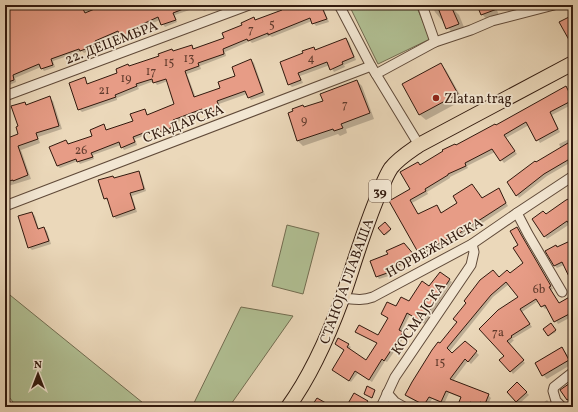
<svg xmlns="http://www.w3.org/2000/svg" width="578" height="412" viewBox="0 0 578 412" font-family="Vollkorn,serif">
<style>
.green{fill:#b1c094;stroke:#726d51}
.shadow{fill:#0003}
.building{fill:#e79c86;stroke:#321a0e}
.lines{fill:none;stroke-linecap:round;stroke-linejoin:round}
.minor-casing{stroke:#604a39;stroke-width:11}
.primary-casing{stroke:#321a0e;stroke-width:16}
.minor{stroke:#f2e6d2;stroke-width:9}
.primary{stroke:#ebd8ba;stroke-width:14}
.poi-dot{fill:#8f2418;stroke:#f2e6d2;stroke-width:1.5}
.labels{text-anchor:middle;stroke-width:3.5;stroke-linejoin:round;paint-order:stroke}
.number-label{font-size:12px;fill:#5f3a2c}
.shield{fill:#f2e6d2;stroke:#6c5749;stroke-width:1}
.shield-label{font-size:13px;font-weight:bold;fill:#321a0e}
.street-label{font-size:14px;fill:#321a0e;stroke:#f2e6d2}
.poi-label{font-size:14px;fill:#321a0e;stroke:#f2e6d2;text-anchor:start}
</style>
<rect width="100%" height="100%" fill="#ebd8ba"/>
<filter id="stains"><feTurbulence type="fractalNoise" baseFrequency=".005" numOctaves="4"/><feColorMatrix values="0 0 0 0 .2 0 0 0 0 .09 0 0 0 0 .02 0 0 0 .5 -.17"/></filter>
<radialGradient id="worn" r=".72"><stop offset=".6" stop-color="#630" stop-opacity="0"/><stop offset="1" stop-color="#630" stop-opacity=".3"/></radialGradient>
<g class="green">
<polygon points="349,5 416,5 430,39 378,64"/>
<polygon points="287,225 319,233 303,294 272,286"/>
<polygon points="5,291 148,407 17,407 5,392"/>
<polygon points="241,307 293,316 229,407 192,407"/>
</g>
<g class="shadow">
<polygon points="6,5 219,5 204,11 201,6 175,15 177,22 165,27 160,20 136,30 138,36 124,41 120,34 97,44 98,47 84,53 82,51 53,61 55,67 44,71 41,67 15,78 16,82 5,87 5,6"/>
<polygon points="289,5 322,5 329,22 316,26 312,21 272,37 270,36 252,43 250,41 225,52 226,56 200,66 201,69 187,74 196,98 221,88 236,76 251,60 254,63 265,95 251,100 247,94 219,104 222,112 208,117 205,112 175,123 177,129 165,134 161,130 135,139 137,145 124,150 121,145 93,155 94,159 80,164 78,161 60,168 57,166 66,141 69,144 93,136 104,126 107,131 134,122 144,110 148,116 176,104 168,81 157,85 154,81 138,87 139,89 117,98 117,100 82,112 79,109 84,78 88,85 118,73 129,67 192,46 194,49 225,38 256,21 283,10"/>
<polygon points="432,5 449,5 459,15 466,32 455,36 435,12"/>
<polygon points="478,5 495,5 500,18 489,22 482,14"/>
<polygon points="346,39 349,42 356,60 344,65 345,67 334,72 330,65 300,76 303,83 292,87 289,84 304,54 314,48 317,51"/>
<polygon points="441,64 446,70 463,100 426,120 420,115 403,85"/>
<polygon points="357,81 362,86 374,119 346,129 347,133 340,136 338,134 303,146 298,141 289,114 303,106 305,108 324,101"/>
<polygon points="566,88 573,99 573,104 552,115 560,132 540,143 529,125 506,138 517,154 504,163 495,152 467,166 468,168 450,177 450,178 427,192 428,194 412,203 418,215 437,207 442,214 459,204 472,185 482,199 498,189 508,206 464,235 422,256 390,201 412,189 421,166"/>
<polygon points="49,98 53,101 62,129 38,137 40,143 21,150 31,179 5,187 5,140 19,135 19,127 24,103 27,105"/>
<polygon points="573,137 573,161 547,176 519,198 508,182 561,149 559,144"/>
<polygon points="138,172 141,175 146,191 132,196 137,212 116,219 114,216 109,201 105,199"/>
<polygon points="573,198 573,227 570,224 547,239 545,236"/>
<polygon points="32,213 35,216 39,230 44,228 47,231 51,244 32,250 29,247"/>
<polygon points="385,223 391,230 386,235 380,228"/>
<polygon points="517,228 553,289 551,290 559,304 573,296 573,316 558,324 548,307 545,309 538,301 522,312 532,327 512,339 514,340 509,345 525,363 513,374 511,371 505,356 480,329 519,297 509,284 493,297 449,352 452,355 476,352 479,355 471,364 468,361 453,381 488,395 491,398 487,406 482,404 481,407 479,407 473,404 472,407 458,407 462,398 449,393 444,404 432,399 427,407 409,398 406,395 440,344 499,278 510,274 525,264 519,246"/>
<polygon points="569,242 573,246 573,261 557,268 554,265 558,248"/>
<polygon points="406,247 416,259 390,271 392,275 379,279 377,276 389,255"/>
<polygon points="440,273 452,282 425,324 410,315 401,332 405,336 387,362 385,361 372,382 358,373 351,382 336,372 345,350 336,344 348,345 351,347 349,350 367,361 378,344 356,332 378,336 389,319 382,314 409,302 430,288"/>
<polygon points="552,325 556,332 549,336 548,335"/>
<polygon points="562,349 566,353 572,364 547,379 543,375"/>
<polygon points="573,382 573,407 561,390"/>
<polygon points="517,383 529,395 519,404 508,392"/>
<polygon points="547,400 553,407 538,407"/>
<polygon points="367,401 370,404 368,407 349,407"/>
</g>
<g class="building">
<polygon points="5,5 77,5 79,9 82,7 85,13 104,5 191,5 191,6 173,13 176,20 161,25 158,17 134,28 136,33 121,39 118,31 95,41 96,45 80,51 79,49 51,59 53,65 41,69 39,64 13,75 14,80 5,83"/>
<polygon points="286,5 321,5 327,19 312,24 310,18 268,35 268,33 248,41 247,39 223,49 224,54 198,63 199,66 185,71 194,97 220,88 218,82 235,76 232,67 251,59 263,92 248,98 245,91 217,101 220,109 205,115 202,109 173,120 175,126 161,132 159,127 133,137 135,142 121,148 119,142 91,153 93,157 77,162 76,159 57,166 49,147 66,140 68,144 92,136 90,130 104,124 106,130 133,121 130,114 145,109 147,115 174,104 166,79 153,83 152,79 136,84 137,86 115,95 116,97 78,110 69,83 85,77 87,84 117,73 116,69 128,64 129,66 159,56 158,54 172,49 173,51 192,45 193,49 224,38 222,33 242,25 241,23 254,17 255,20 282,10 281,7"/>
<polygon points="437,5 445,5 446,7 451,6 459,24 446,29"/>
<polygon points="477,5 505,5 505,6 481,15"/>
<polygon points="573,15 573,47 559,22"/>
<polygon points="346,38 354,57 342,62 343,64 330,70 327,62 298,73 301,80 288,85 280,62 303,53 302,51 314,47 315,50"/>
<polygon points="441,63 458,94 419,115 402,84"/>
<polygon points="357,80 370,113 341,124 343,128 334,131 333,129 297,141 288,113 293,111 292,109 303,105 304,107 323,101 320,94"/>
<polygon points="566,86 573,100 550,112 558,129 536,141 526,122 504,135 515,151 500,161 492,149 465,163 466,166 448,174 448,175 425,189 426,191 410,200 418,214 437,205 441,213 457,203 453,196 472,184 482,198 499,188 506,203 461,232 419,254 389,201 410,189 400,172 418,162 420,165 443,151 442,150 455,144 456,145 495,124 496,125"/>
<polygon points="50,96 59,126 36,133 38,139 18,146 28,175 13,181 13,180 5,182 5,139 18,134 16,127 18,126 11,106 25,102 26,105"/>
<polygon points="573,140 573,157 544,174 516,196 507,182 535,161 536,162"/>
<polygon points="139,171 144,189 130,193 135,209 113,217 107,198 104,199 98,180 113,176 114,178"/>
<polygon points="573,197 573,230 567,221 544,237 532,219 543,211 546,214 566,200"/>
<polygon points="32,212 38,229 44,227 49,241 28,248 18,216"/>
<polygon points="385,222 391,229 384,235 378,228"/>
<polygon points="517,227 522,236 551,286 549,287 559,303 573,295 573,312 554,322 545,305 541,307 536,299 520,309 530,324 511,336 512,337 507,341 524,360 510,372 499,360 504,356 479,329 498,310 518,297 506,282 491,295 447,348 452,353 465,341 477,351 468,362 465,359 450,379 489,394 485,404 480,402 478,406 470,402 468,407 457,407 461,397 446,391 441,402 429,397 424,405 405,395 412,382 432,350 438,342 440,343 457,322 453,319 466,303 464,301 480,280 493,270 499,277 507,270 510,273 523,263 513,248 518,245 510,231"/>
<polygon points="570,241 573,247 573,285 562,262 554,266 545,251 556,245 557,247"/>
<polygon points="404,243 415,256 407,261 388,269 390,272 376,277 370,261 388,254 386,251"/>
<polygon points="440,272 450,279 422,322 407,313 399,330 403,332 384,361 382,359 369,380 355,371 349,381 332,370 344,350 335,344 338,338 349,344 347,347 366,360 377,343 355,332 359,325 378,335 388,318 381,314 387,302 396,306 401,297 409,301 422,281 429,286"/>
<polygon points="551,323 556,330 548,336 543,329"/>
<polygon points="562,347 569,360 542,376 535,363"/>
<polygon points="573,381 573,396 567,400 560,390"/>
<polygon points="517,382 527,392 516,402 507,392"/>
<polygon points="367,386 375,390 372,398 364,394"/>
<polygon points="354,393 368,401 364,407 346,407"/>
<polygon points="317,398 333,407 311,407"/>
</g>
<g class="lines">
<g class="minor-casing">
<g id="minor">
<polyline points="339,5 371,66 419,145"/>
<polyline points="422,5 435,42 471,30 492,21 554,5"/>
<polyline points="376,74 435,42"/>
<polyline points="5,96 249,5"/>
<polyline points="5,206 371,66"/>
<polyline points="517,213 528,234 562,292"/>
<path d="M342 298C353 299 362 301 373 297L472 244 517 213 573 176"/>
<polyline points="387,393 395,402 404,407"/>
<polyline points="381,407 395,377 471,265 474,252 472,244"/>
<polyline points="562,407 556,401 553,391 554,387 573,372"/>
</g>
</g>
<g class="primary-casing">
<path id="primary" d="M288 407C312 374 328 337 342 299 354 264 364 229 378 196 382 187 385 177 391 168 399 158 409 152 419 145L573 63"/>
</g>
<use href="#minor" class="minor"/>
<use href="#primary" class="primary"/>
</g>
<circle class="poi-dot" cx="436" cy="98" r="4"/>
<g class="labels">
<g class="number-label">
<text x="272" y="28">5</text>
<text x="251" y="33">7</text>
<text x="189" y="62">13</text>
<text x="311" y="62">4</text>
<text x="169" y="66">15</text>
<text x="151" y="75">17</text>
<text x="126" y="82">19</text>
<text x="104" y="94">21</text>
<text x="345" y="108">7</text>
<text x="304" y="124">9</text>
<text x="81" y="154">26</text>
<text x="539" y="293">6b</text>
<text x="498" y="336">7a</text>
<text x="440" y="366">15</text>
</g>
<rect class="shield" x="369" y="180" width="22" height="22" rx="3"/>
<g class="shield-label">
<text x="380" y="196">39</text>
</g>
<g class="street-label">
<text transform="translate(111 42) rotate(-21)" y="5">22. ДЕЦЕМБРА</text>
<text transform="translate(183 123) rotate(-21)" y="5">СКАДАРСКА</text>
<text transform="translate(434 247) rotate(-29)" y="5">НОРВЕЖАНСКА</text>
<text transform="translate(346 281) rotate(-70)" y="5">СТАНОЈА ГЛАВАША</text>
<text transform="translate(418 318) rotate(-56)" y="5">КОСМАЈСКА</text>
</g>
<g class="poi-label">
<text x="444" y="103">Zlatan trag</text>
</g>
</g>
<rect width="578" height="412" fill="none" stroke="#ebd8ba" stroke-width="20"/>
<rect x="6" y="6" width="566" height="400" fill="none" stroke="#321a0e" stroke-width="2"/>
<rect x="10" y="10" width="558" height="392" fill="none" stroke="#321a0e"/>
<g transform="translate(38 374)" stroke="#f2e6d2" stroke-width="3" paint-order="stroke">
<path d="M0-3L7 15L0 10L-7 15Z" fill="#321a0e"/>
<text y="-6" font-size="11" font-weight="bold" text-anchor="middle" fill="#321a0e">N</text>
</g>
<rect width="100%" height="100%" filter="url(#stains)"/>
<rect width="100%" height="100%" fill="url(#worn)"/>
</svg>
